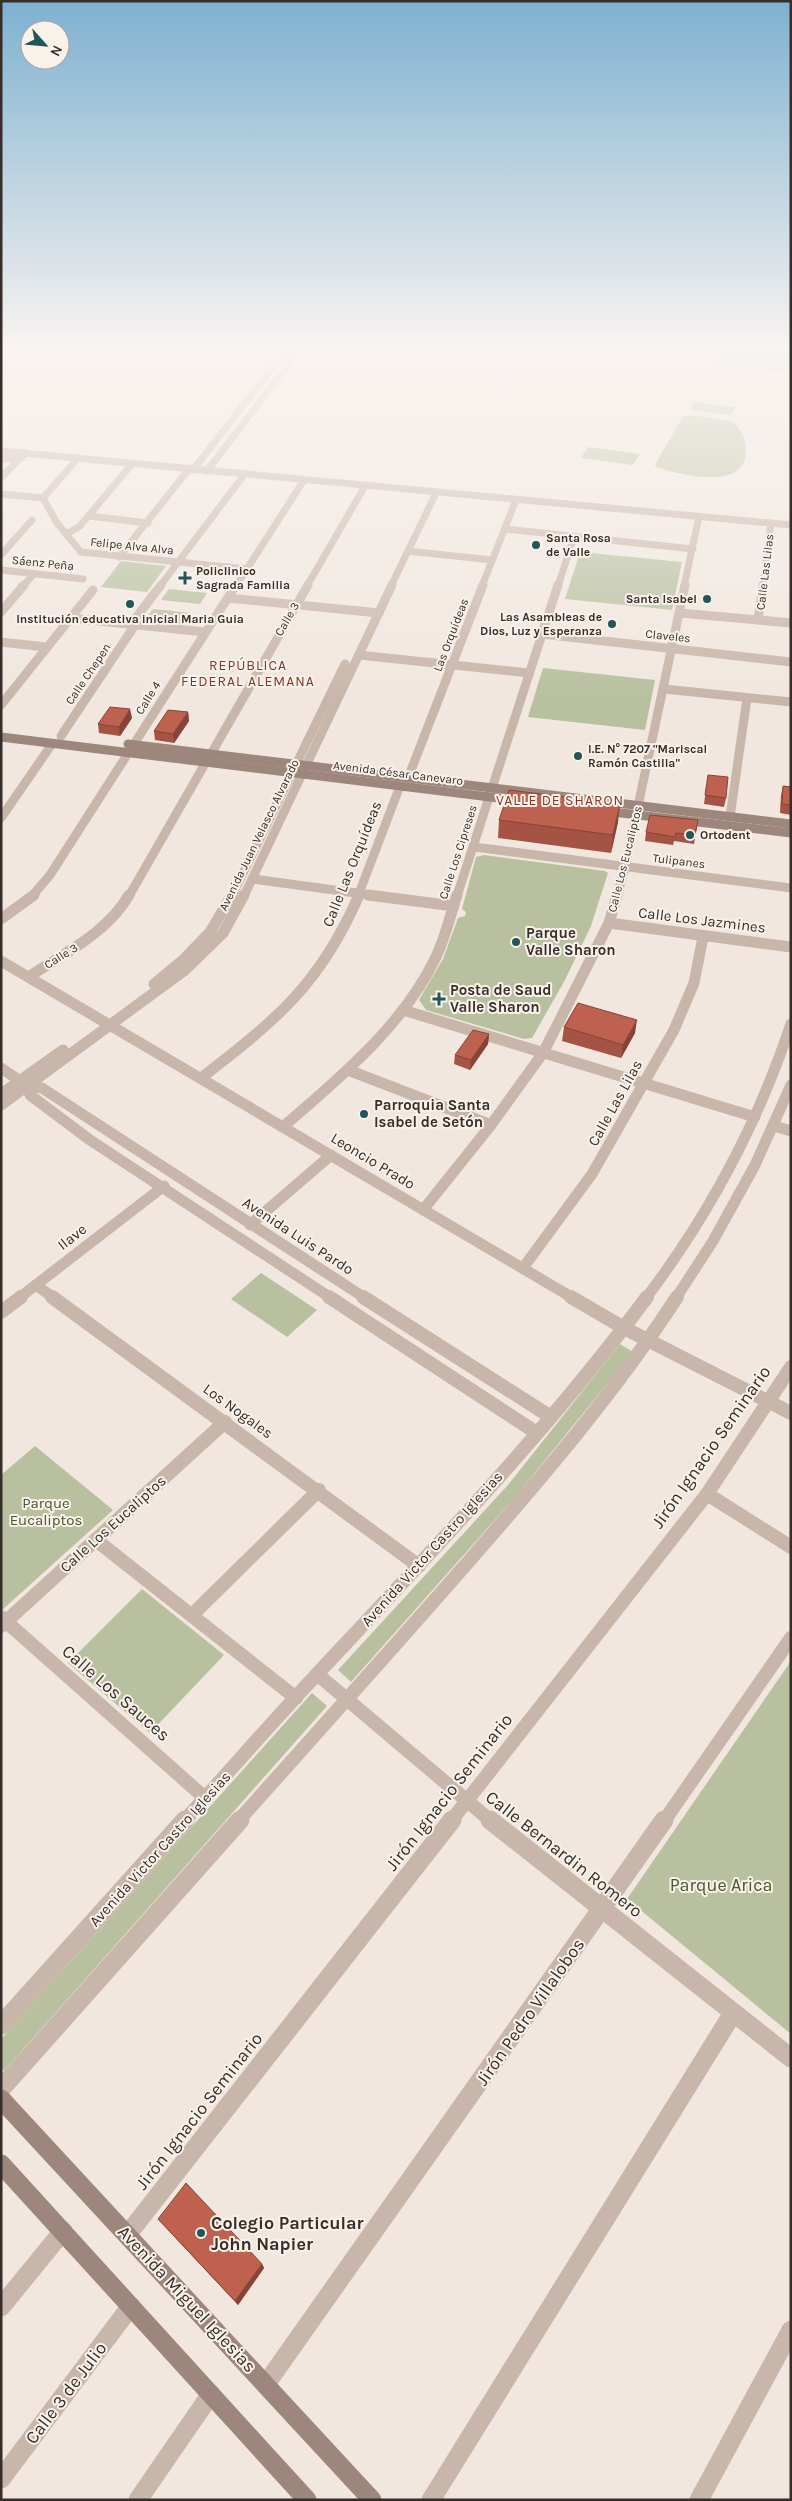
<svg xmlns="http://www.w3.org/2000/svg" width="792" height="2501" viewBox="0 0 792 2501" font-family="Karla,sans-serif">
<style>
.green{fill:#b8c09f}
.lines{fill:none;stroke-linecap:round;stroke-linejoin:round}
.minor-far4{stroke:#c9b6ab;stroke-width:7}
.minor-far3{stroke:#c9b6ab;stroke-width:9}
.minor-far2{stroke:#c9b6ab;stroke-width:11}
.minor-far1{stroke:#c9b6ab;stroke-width:14}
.minor{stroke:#c9b6ab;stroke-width:19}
.tertiary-far4{stroke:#c9b6ab;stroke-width:7}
.tertiary-far3{stroke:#c9b6ab;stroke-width:9}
.tertiary-far2{stroke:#c9b6ab;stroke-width:11}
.tertiary-far1{stroke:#c9b6ab;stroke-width:14}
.tertiary{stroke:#c9b6ab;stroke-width:19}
.secondary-far1{stroke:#9d867c;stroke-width:9}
.secondary{stroke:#9d867c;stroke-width:19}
.wall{fill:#a45344}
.shaded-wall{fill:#864437}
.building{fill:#bf614f;stroke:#864437}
.poi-dot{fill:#215756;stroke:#f9f2eb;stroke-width:2}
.labels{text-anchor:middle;stroke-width:4;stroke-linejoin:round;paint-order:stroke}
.far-poi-label{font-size:12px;font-weight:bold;fill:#372d2a;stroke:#f9f2eb;text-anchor:start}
.far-street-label{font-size:12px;fill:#372d2a;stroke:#f9f2eb}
.far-neighbourhood-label{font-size:14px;letter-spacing:1px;fill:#823627;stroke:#f9f2eb}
.street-label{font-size:15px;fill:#372d2a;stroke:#f9f2eb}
.poi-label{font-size:15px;font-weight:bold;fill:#372d2a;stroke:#f9f2eb;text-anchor:start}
.park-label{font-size:15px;fill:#4a542f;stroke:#f9f2eb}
.near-street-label{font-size:18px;fill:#372d2a;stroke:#f9f2eb}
.near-park-label{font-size:18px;fill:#4a542f;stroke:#f9f2eb}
.near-poi-label{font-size:18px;font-weight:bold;fill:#372d2a;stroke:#f9f2eb;text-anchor:start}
</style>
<rect width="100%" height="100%" fill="#f1e7df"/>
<g class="green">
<polygon points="724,348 748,348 791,353 791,373 715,364"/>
<polygon points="694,402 735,407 731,415 690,410"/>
<path d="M683 416H697L734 422C744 434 747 442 745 457 741 490 677 474 656 467L655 465Z"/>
<polygon points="588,447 640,454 633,465 581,458"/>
<polygon points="580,552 682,562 672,610 565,599"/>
<polygon points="121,561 166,566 147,592 101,587"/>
<polygon points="169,589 207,593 200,604 161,600"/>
<polygon points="153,609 192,613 185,624 145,620"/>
<polygon points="543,668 655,680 645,730 528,717"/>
<polygon points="484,855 605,871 608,873 591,926 565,980 532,1038 524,1039 426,1010 419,1000 443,959 458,918 465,916 466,912 462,909 476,857"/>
<polygon points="261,1273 317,1310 287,1337 231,1299"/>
<polygon points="620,1344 633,1352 516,1496 351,1682 338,1670 508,1485"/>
<polygon points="35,1446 113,1510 2,1610 1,1475"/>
<polygon points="142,1589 224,1655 150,1733 68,1663"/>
<polygon points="791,1661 791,2034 627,1899"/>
<polygon points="312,1693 327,1706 4,2071 1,2068 1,2039"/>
</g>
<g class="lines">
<g class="minor-far4">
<polyline points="1,459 22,457"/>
<polyline points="193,470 288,348"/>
<polyline points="207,471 301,348"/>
<polyline points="1,478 25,453"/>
<polyline points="1,494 43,498"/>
<polyline points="43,498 57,523 81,552 247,569"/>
<polyline points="43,498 78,458"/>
<polyline points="89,516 148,523"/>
<polyline points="505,529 693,549"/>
<polyline points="66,534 79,527 132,464"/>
<polyline points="408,551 492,560"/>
<polyline points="1,555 32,520"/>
<polyline points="119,557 189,469"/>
<polyline points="1,570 83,579"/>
<polyline points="23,586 34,574"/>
<polyline points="160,586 244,475"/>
<polyline points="236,586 304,480"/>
<polyline points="307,586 365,486"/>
<polyline points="482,586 516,500"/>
<polyline points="558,586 574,537"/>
<polyline points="684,586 699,517"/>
<polyline points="763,586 771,523"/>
</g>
<g class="minor-far3">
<polyline points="228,598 379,613"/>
<polyline points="1,612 24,585"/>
<polyline points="680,613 791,623"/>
<polyline points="70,618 205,632"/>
<polyline points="758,620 763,585"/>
<polyline points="131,624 161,585"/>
<polyline points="542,634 791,662"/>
<polyline points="1,642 46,647"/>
<polyline points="359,655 529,673"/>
<polyline points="664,689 791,702"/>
<polyline points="1,705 93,590"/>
<polyline points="61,736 135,625"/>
<polyline points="211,754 308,585"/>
<polyline points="408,778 483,585"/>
<polyline points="730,817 747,698"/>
<polyline points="1,818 52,744"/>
<polyline points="474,847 791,888"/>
<polyline points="253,879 378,896"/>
<polyline points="32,896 50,875 236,585"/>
<polyline points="129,896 206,762"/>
<polyline points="358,896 400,786"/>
<polyline points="457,896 558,585"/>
<polyline points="617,896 625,867 685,585"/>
</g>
<g class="minor-far2">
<polyline points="368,895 454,906"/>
<polyline points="1,919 34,895"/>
<polyline points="609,923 791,947"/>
<polyline points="1,961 573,1298"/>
<path d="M30 976C65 953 108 932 129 895"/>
<polyline points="403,1010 755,1117"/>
<polyline points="1,1068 28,1086 42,1088 365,1298"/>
<polyline points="348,1070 491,1125"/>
<path d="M201 1078C277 1019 320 985 359 895"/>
<polyline points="28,1086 30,1095 90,1140 331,1298"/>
<polyline points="774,1126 791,1131"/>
<path d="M283 1127C339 1078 402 1027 435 959 445 939 450 916 457 895"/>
<polyline points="423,1210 491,1125 543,1053 609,923 617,895"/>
<polyline points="250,1225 331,1155"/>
<polyline points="523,1268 592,1174 674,1030 694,983 703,937"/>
<polyline points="36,1285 54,1298"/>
<polyline points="19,1298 164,1186"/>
</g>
<g class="minor-far1">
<polyline points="52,1297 419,1566"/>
<polyline points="329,1297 537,1433"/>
<polyline points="363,1297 551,1417"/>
<polyline points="571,1297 624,1328 791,1413"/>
<polyline points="1,1312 21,1297"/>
<polyline points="707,1494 791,1547"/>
<polyline points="96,1540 296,1698"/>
<polyline points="192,1615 319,1490"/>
<polyline points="1,1617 205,1798"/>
<polyline points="1,1626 225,1422"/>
<polyline points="317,1674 491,1821"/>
<polyline points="451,1821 707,1494 791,1367"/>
<polyline points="664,1821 791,1638"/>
</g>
<g class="minor">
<polyline points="490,1820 791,2058"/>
<polyline points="128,2234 452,1820"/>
<polyline points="1,2307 63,2231"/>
<polyline points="266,2384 664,1820"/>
<polyline points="1,2479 131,2306"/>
<polyline points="138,2500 211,2394"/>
<polyline points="431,2500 733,2013"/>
</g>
<g class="tertiary-far4">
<polyline points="1,451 791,525"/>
<polyline points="391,586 436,493"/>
</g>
<g class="tertiary-far3">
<polyline points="232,896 345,664"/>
<polyline points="244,896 392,585"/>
</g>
<g class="tertiary-far2">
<polyline points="154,984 183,960 210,932 232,895"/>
<polyline points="1,1094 63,1050"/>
<polyline points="1,1105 185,970 223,933 244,895"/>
<path d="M646 1298C709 1215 758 1123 791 1024"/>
<polyline points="676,1298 713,1241 755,1165 791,1085"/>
</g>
<g class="tertiary-far1">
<path d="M184 1821C229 1772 273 1721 319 1672 432 1551 548 1430 647 1297"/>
<path d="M238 1821C315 1735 393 1648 469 1561 542 1477 616 1391 677 1297"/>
</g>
<g class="tertiary">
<polyline points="1,2025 185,1820"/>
<polyline points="1,2089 240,1820"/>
<polyline points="699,2500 791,2330"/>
</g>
<g class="secondary-far1">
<polyline points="1,737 522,801"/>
<polyline points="128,744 791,824"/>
<polyline points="604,811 791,833"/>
</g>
<g class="secondary">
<polyline points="1,2099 372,2500"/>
<polyline points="1,2164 307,2500"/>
</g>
</g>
<g class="wall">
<polygon points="188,712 189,721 174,743 155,740 154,731"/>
<polygon points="132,718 120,736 99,733 98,724"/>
<polygon points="708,775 726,798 724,807 704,804"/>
<polygon points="783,786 791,787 791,815 780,813 781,795"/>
<polygon points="499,820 618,822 611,853 498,838"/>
<polygon points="698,820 694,844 674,841 673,845 645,841 646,832"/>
<polygon points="564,1027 635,1033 621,1058 562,1041"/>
<polygon points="489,1034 488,1044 470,1070 454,1064 455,1055"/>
<polygon points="158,2219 262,2264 264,2268 238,2305"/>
</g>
<g class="shaded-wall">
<polygon points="130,709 132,718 120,736 119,727"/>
<polygon points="188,712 189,721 174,743 173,734"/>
<polygon points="620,804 618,822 611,853 613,835"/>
<polygon points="637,1020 635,1033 621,1058 623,1045"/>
<polygon points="489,1034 488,1044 470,1070 471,1060"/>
<polygon points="262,2264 264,2268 238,2305 235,2301"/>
</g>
<g class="building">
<polygon points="110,707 130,709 119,727 98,724"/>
<polygon points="168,710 188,712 173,734 154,731"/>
<polygon points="708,775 728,777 726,798 705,795"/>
<polygon points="783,786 791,787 791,805 782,804"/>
<polygon points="509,790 620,804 613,835 499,820"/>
<polygon points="650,815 698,820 695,835 676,833 675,837 646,832"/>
<polygon points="578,1003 637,1020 623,1045 564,1027"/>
<polygon points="473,1030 489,1034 471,1060 455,1055"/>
<polygon points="186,2183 262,2264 235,2301 158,2219"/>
</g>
<linearGradient id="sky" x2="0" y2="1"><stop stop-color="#7eb1d0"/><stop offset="0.5" stop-color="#f9f4f1"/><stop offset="1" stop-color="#f9f4f1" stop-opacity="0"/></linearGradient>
<rect width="792" height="698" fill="url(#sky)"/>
<g class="poi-dot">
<circle cx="536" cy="545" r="5"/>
<path d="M182.5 570.5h5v5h5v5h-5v5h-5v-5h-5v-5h5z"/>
<circle cx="707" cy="599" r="5"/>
<circle cx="130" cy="604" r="5"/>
<circle cx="612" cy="624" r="5"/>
<circle cx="578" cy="756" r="5"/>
<circle cx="690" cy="835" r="5"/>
<circle cx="516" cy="942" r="5"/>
<path d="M436.5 991.5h5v5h5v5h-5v5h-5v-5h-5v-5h5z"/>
<circle cx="364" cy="1114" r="5"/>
<circle cx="201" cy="2233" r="5"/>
</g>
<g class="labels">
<g class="far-poi-label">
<text x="546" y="542">Santa Rosa<tspan x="546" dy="14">de Valle</tspan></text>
<text x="196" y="575">Policlinico<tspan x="196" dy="14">Sagrada Familia</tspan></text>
<text x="697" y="603" text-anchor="end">Santa Isabel</text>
<text x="602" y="621" text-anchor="end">Las Asambleas de<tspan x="602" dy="14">Dios, Luz y Esperanza</tspan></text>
<text x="130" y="623" text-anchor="middle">Institución educativa inicial Maria Guia</text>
<text x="588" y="753">I.E. N° 7207 "Mariscal<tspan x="588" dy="14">Ramón Castilla"</tspan></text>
<text x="700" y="839">Ortodent</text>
</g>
<g class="far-street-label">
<text transform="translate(132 546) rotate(6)" y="4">Felipe Alva Alva</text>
<text transform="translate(43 563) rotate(6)" y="4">Sáenz Peña</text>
<text transform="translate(765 572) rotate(-83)" y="4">Calle Las Lilas</text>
<text transform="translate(287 619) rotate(-60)" y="4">Calle 3</text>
<text transform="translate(451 635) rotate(-69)" y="4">Las Orquídeas</text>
<text transform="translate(668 636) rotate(6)" y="4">Claveles</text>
<text transform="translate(88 674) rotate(-56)" y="4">Calle Chepen</text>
<text transform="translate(148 698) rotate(-58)" y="4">Calle 4</text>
<text transform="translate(398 773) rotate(7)" y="4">Avenida César Canevaro</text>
<text transform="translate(259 835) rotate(-64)" y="4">Avenida Juan Velasco Alvarado</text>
<text transform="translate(458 852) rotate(-72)" y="4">Calle Los Cipreses</text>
<text transform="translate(625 859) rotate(-76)" y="4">Calle Los Eucaliptos</text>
<text transform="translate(679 861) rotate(7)" y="4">Tulipanes</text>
<text transform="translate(61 956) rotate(-32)" y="4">Calle 3</text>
</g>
<g class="far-neighbourhood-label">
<text x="248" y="670">REPÚBLICA<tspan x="248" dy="16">FEDERAL ALEMANA</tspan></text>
<text x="560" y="805">VALLE DE SHARON</text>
</g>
<g class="street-label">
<text transform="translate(352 864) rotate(-68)" y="5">Calle Las Orquídeas</text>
<text transform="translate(702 920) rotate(7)" y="5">Calle Los Jazmines</text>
<text transform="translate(615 1103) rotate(-61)" y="5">Calle Las Lilas</text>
<text transform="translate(373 1161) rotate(31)" y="5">Leoncio Prado</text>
<text transform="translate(298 1236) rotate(33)" y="5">Avenida Luis Pardo</text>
<text transform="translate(72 1237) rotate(-38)" y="5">Ilave</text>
<text transform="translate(238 1411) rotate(36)" y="5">Los Nogales</text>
<text transform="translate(113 1524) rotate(-42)" y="5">Calle Los Eucaliptos</text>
<text transform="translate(432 1549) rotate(-48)" y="5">Avenida Victor Castro Iglesias</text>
<text transform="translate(160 1849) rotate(-48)" y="5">Avenida Victor Castro Iglesias</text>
</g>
<g class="poi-label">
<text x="526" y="938">Parque<tspan x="526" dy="17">Valle Sharon</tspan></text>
<text x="450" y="995">Posta de Saud<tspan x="450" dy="17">Valle Sharon</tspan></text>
<text x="374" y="1110">Parroquia Santa<tspan x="374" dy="17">Isabel de Setón</tspan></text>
</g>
<g class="park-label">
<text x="46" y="1508">Parque<tspan x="46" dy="17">Eucaliptos</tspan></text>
</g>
<g class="near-street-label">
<text transform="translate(711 1447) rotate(-55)" y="6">Jirón Ignacio Seminario</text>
<text transform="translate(116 1693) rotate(41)" y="6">Calle Los Sauces</text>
<text transform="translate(449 1792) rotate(-52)" y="6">Jirón Ignacio Seminario</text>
<text transform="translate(564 1854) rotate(38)" y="6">Calle Bernardin Romero</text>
<text transform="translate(530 2012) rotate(-55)" y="6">Jirón Pedro Villalobos</text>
<text transform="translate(199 2111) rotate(-52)" y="6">Jirón Ignacio Seminario</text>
<text transform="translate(187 2299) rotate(47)" y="6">Avenida Miguel Iglesias</text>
<text transform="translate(66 2393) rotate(-53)" y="6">Calle 3 de Julio</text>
</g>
<g class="near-park-label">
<text x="721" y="1891">Parque Arica</text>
</g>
<g class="near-poi-label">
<text x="211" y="2229">Colegio Particular<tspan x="211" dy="21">John Napier</tspan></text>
</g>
</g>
<rect width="792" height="2501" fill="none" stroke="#372d2a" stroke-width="5"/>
<g transform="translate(45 45) rotate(117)"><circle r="24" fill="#f9f2eb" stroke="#aba39e"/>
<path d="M0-4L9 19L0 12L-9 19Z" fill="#215756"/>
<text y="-8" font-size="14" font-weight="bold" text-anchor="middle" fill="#372d2a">N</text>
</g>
</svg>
